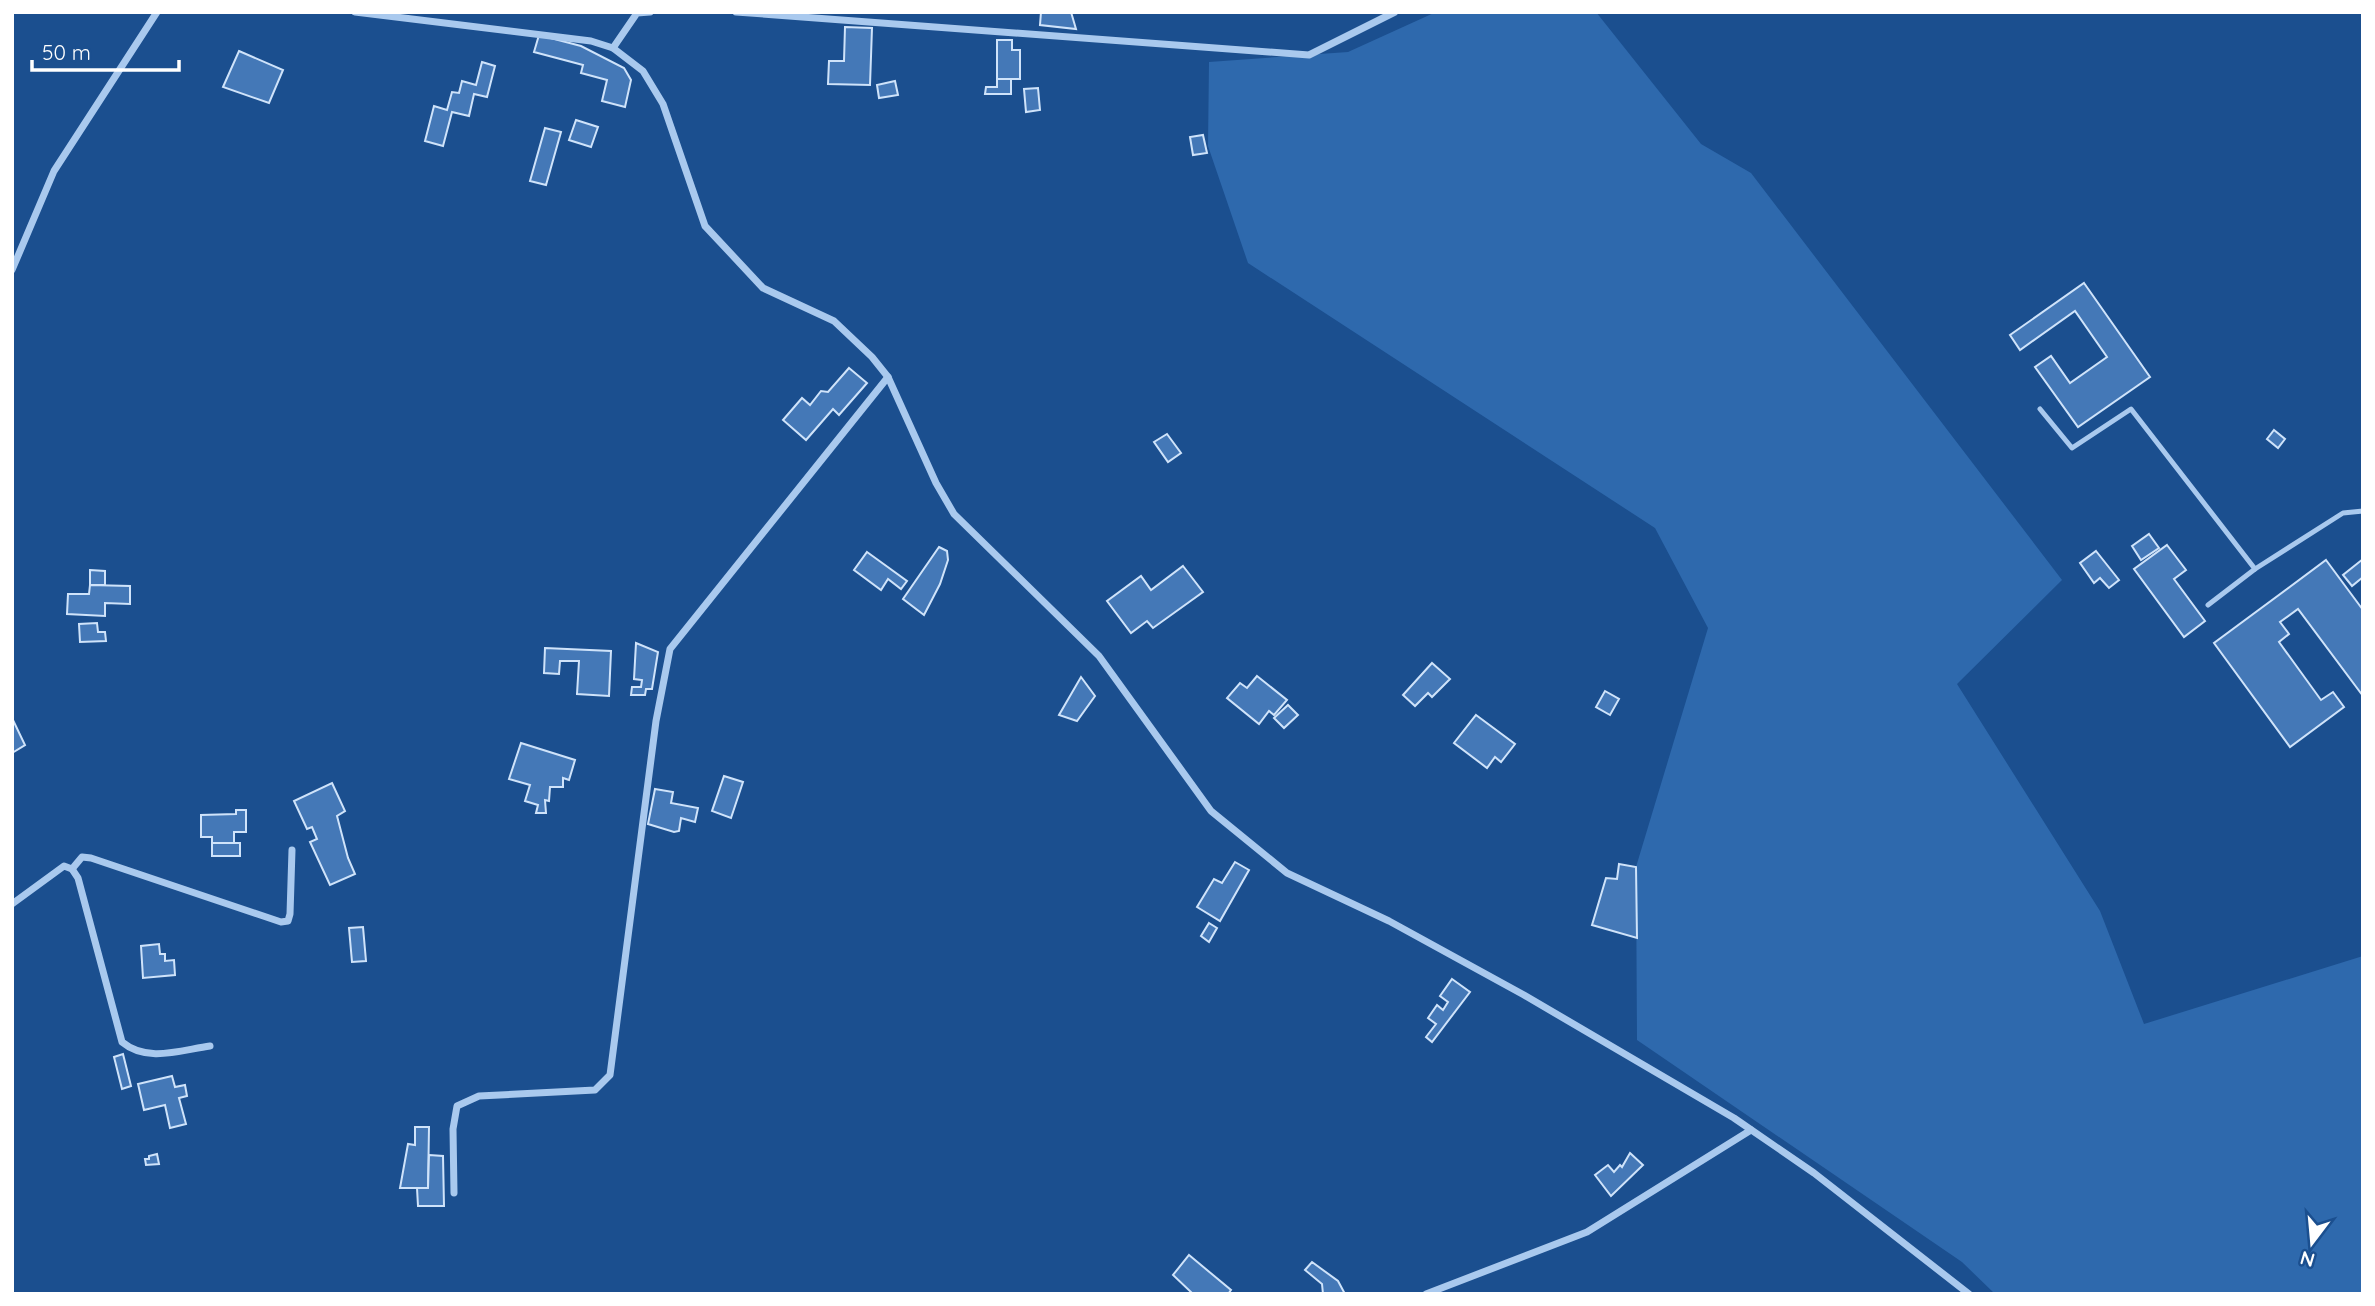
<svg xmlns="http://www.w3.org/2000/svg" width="2375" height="1306" viewBox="0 0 2375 1306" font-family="Quicksand,sans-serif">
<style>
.green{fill:#2e69ad}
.building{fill:#4478b7;stroke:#cfe3fa;stroke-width:2}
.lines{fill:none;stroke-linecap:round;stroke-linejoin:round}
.service{stroke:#a9c9ee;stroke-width:5}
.minor{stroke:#a9c9ee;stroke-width:7}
</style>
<rect width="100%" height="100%" fill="#1b4f8f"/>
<polygon class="green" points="1436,12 1596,12 1701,144 1751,173 2062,580 1957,684 2100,911 2144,1024 2363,956 2363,1294 1995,1294 1962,1262 1637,1040 1636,867 1708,628 1655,528 1248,263 1208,146 1209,62 1348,52"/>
<g class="building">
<polygon points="1041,12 1071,12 1076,29 1040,25"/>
<polygon points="845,27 872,28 870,85 828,84 829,61 844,61"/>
<polygon points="539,35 581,46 624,68 631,80 625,107 602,101 607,80 581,73 583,65 534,52"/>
<polygon points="997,40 1012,40 1012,50 1020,50 1020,79 997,79"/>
<polygon points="239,51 283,70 269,103 223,87"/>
<polygon points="482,62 495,66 487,97 474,94 469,116 452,112 443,146 425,141 434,106 447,110 452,92 459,93 462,81 476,85"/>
<polygon points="997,79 1011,79 1011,94 985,94 986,87 997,87"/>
<polygon points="895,81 898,95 879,98 877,85"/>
<polygon points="1038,88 1040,110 1026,112 1024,89"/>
<polygon points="576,120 598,127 591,147 569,140"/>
<polygon points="545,128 561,132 546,185 530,181"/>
<polygon points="1203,135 1207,153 1193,155 1190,137"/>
<polygon points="2084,283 2150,377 2078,427 2035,367 2051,356 2070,383 2107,357 2075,311 2020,350 2010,335"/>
<polygon points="849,368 867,383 839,415 833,409 806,440 783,420 802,398 810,405 821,391 828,392"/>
<polygon points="2274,430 2285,439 2278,448 2267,439"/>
<polygon points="1167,434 1181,453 1168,462 1154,442"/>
<polygon points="2149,534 2159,548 2141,560 2132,546"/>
<polygon points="2167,545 2186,570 2174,579 2205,621 2184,637 2134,569"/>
<polygon points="939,547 947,551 948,560 940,584 924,615 903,599"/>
<polygon points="2096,551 2119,580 2109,588 2100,578 2094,583 2080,563"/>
<polygon points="867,552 907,581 901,589 888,579 881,590 854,570"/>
<polygon points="2363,559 2363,577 2352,586 2343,575"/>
<polygon points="2326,560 2363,610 2363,696 2298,609 2280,622 2289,634 2279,642 2321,700 2333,692 2344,707 2290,747 2214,643"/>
<polygon points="1183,566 1203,592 1153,628 1147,621 1131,633 1107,601 1141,576 1151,590"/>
<polygon points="90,570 105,571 105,585 90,585"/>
<polygon points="90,585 130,586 130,604 105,603 105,616 67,614 68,594 89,594"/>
<polygon points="97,623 98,632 105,632 106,641 80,642 79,624"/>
<polygon points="636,643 658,652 652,689 646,689 645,695 631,695 632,687 641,687 642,680 634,679"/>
<polygon points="545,648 611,651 609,696 577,694 579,661 560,661 559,674 544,673"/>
<polygon points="1432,663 1450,679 1432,697 1428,693 1415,706 1403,695"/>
<polygon points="1257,676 1287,700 1274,715 1269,711 1259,724 1227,698 1240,683 1247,688"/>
<polygon points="1081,677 1095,696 1077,721 1059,715"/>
<polygon points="1605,691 1619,699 1610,715 1596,707"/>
<polygon points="1288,705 1298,715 1284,728 1274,718"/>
<polygon points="1476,715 1515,744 1501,762 1495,757 1487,768 1454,743"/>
<polygon points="12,718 25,745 12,753"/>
<polygon points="521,743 575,760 569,780 563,778 563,787 550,787 549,801 545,800 546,813 536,813 538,805 525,801 530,785 509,779"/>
<polygon points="724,776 743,782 731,818 712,811"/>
<polygon points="332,783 345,811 337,816 348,858 355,874 330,885 310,842 317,839 312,827 307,829 294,801"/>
<polygon points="655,789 673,792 671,803 698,808 695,822 681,818 679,831 674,832 648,824"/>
<polygon points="236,810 246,810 246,832 234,832 234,843 212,843 212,837 201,837 201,815 236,814"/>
<rect x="212" y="843" width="28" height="13"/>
<polygon points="1235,862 1249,870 1220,921 1197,907 1214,879 1222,883"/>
<polygon points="1619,864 1636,867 1637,938 1592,925 1606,878 1617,879"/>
<polygon points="1209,923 1217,928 1209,942 1201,936"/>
<polygon points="363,927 366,961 352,962 349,928"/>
<polygon points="159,944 160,954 165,954 165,961 174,960 175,975 143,978 141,946"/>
<polygon points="1452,979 1470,992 1432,1042 1426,1037 1436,1024 1428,1018 1437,1005 1443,1010 1448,1002 1440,996"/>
<polygon points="123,1054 131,1086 122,1089 114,1057"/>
<polygon points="172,1076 175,1087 185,1085 187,1096 179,1098 186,1124 170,1128 165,1105 144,1110 138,1084"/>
<polygon points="415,1127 429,1127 428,1188 400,1188 408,1144 415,1145"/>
<polygon points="1630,1153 1643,1165 1611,1196 1595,1175 1608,1165 1614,1172 1620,1165 1622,1167"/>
<polygon points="157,1154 159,1164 146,1165 145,1159 149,1159 149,1156"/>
<polygon points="429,1155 443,1156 444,1206 418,1206 417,1188 428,1188"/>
<polygon points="1189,1255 1231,1290 1228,1294 1193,1294 1173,1275"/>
<polygon points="1312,1262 1338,1281 1345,1294 1323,1294 1322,1284 1305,1270"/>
</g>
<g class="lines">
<g class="service">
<polyline points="2040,409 2072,448 2131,409 2255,569"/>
<polyline points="2208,605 2255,569 2343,513 2363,511"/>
</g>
<g class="minor">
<polyline points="355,12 591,41 613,48 643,71 663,104 705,226 763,288 834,321 872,357 888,377 936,483 954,514 1099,656 1211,811 1287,873 1389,921 1524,995 1734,1118 1814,1173 1969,1294"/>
<polyline points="736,12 1309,55 1395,12"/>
<polyline points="613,48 637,13 650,12"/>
<polyline points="12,270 54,171 157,12"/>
<polyline points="72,869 82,857 91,858 281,922 288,921 290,914 292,850"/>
<path d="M12 904 64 866 72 869 78 878 122 1042C147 1063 181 1050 210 1046"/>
<polyline points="454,1193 453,1129 457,1106 479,1096 595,1090 610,1075 656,721 670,649 888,377"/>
<polyline points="1426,1294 1587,1232 1751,1130"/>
</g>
</g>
<rect width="2375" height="1306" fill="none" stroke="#ffffff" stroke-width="28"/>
<g transform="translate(2312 1243) rotate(196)" stroke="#1b4f8f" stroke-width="5" paint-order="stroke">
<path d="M0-5L12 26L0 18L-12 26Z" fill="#ffffff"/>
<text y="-10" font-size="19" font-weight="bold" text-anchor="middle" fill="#ffffff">N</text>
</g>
<path d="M32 60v10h147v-10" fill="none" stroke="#ffffff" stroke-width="3.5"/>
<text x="42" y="60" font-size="21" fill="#ffffff" stroke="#1b4f8f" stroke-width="5" paint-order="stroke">50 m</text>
</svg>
